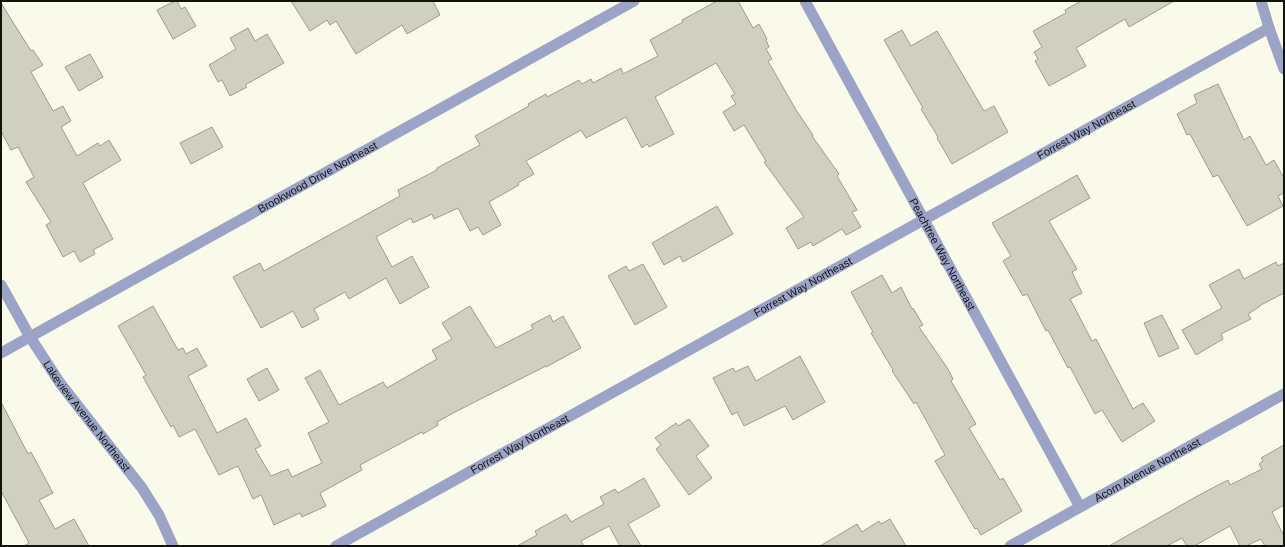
<svg xmlns="http://www.w3.org/2000/svg" width="1285" height="547" viewBox="0 0 1285 547" font-family="Helvetica,sans-serif">
<style>
.building{fill:#d0d0c1;stroke:#9c9c8f}
.lines{fill:none;stroke-linecap:round;stroke-linejoin:round}
.minor{stroke:#9ba3c7;stroke-width:11}
.labels{text-anchor:middle;stroke-width:3;stroke-linejoin:round;paint-order:stroke}
.street-label{font-size:11px;fill:#13130e;stroke:#fff}
</style>
<rect width="100%" height="100%" fill="#fafaeb"/>
<g class="building">
<polygon points="175,1 177,1 181,9 185,7 196,26 173,39 157,10"/>
<polygon points="291,1 433,1 440,15 407,34 402,25 356,54 336,21 330,25 327,20 310,31"/>
<polygon points="717,1 738,1 753,28 759,24 767,39 766,40 769,47 766,49 772,59 768,61 796,110 813,135 812,136 839,174 837,176 857,210 852,212 861,227 846,235 842,229 813,246 811,242 798,249 786,228 804,217 764,162 766,161 744,125 734,131 723,112 736,104 731,96 735,94 716,63 655,97 674,134 649,147 647,144 642,148 626,117 586,138 581,130 526,161 534,174 518,183 519,185 489,202 501,225 483,235 478,227 470,231 458,208 434,219 432,214 413,223 411,218 376,237 392,267 412,256 429,287 400,304 386,278 349,299 345,292 314,309 319,319 302,328 293,311 261,328 233,277 260,263 264,271 400,196 398,190 437,170 437,168 480,145 475,136 529,106 528,104 546,94 547,97 579,80 582,84 591,79 593,83 621,68 623,74 658,56 650,40 683,22 682,20"/>
<polygon points="1081,1 1174,1 1129,27 1125,19 1076,48 1086,66 1049,86 1035,61 1038,59 1034,52 1042,47 1033,31 1066,13 1065,10"/>
<polygon points="1,3 31,51 33,50 43,65 31,72 53,111 63,106 71,121 61,127 77,156 98,143 100,146 109,140 121,160 83,183 113,239 93,250 95,254 80,262 74,251 63,257 46,225 51,222 26,182 34,177 18,147 11,150 1,131"/>
<polygon points="248,28 255,41 267,34 284,63 245,85 247,87 230,96 222,80 218,82 209,65 236,49 230,38"/>
<polygon points="902,30 911,46 937,31 984,111 994,106 1008,132 952,164 937,138 938,137 921,109 923,108 884,40"/>
<polygon points="90,54 103,77 79,91 65,67"/>
<polygon points="1218,84 1244,140 1250,136 1266,165 1274,160 1284,178 1284,193 1278,196 1283,206 1247,226 1218,175 1213,177 1190,134 1187,135 1177,114 1197,103 1194,95"/>
<polygon points="212,127 223,147 191,164 180,143"/>
<polygon points="1077,175 1090,198 1049,221 1077,269 1072,272 1082,293 1070,299 1092,341 1096,339 1133,409 1143,403 1155,421 1122,442 1102,410 1095,414 1070,367 1068,368 1048,330 1046,331 1027,294 1023,296 1003,261 1011,256 992,223"/>
<polygon points="717,206 733,234 683,262 680,256 664,265 652,243"/>
<polygon points="1276,262 1278,266 1284,263 1284,293 1259,306 1259,307 1248,314 1251,319 1221,334 1223,339 1196,355 1182,330 1222,308 1209,285 1239,269 1244,279"/>
<polygon points="643,264 667,307 635,325 608,276 626,266 629,271"/>
<polygon points="882,275 892,293 901,287 912,309 913,308 923,325 919,327 948,369 953,379 951,381 976,424 969,428 1000,480 1003,478 1022,511 981,535 977,528 975,529 935,461 945,455 916,402 914,404 892,371 893,370 871,333 873,332 851,292"/>
<polygon points="153,306 178,350 183,348 186,354 197,348 207,366 188,376 217,433 246,418 261,446 255,449 271,476 288,469 292,477 322,463 308,433 329,422 305,378 320,370 339,405 383,382 387,388 437,359 432,350 452,339 442,323 470,306 496,348 533,329 531,325 550,315 553,322 563,316 581,348 546,367 546,366 455,412 437,422 438,425 423,434 422,432 360,465 362,470 320,493 326,506 302,517 300,513 274,525 261,495 253,499 238,466 219,475 195,429 179,437 173,425 171,427 143,377 146,375 118,326"/>
<polygon points="1162,315 1179,348 1159,357 1144,323"/>
<polygon points="800,356 825,402 793,420 785,406 744,426 737,412 732,415 713,378 733,368 735,372 748,366 756,381"/>
<polygon points="267,368 279,390 259,401 247,379"/>
<polygon points="1,402 28,454 31,452 53,493 39,500 55,529 74,519 89,546 24,546 29,543 1,491"/>
<polygon points="689,419 709,446 696,456 712,478 689,495 656,449 661,445 655,438 676,423 678,426"/>
<polygon points="1284,445 1284,505 1272,512 1284,536 1284,546 1265,546 1261,539 1246,546 1240,546 1230,526 1194,546 1187,546 1182,538 1167,546 1109,546 1201,494 1228,480 1230,485 1262,469 1259,464 1263,461 1261,458"/>
<polygon points="644,478 660,506 628,524 641,546 620,546 609,526 581,541 584,546 517,546 537,535 535,531 566,514 571,522 604,504 600,497 615,489 618,493"/>
<polygon points="890,519 906,546 820,546 857,524 862,532 879,521 881,524"/>
</g>
<g class="lines">
<g class="minor">
<path id="s1" d="M805 1 1080 507"/>
<polyline points="1261,1 1269,28 1284,69"/>
<path id="s2" d="M1 285 30 337 60 383 142 488 159 515 173 546"/>
<path id="s3" d="M1 353 634 1"/>
<path id="s4" d="M336 546 1269 28"/>
<path id="s5" d="M1010 546 1284 394"/>
</g>
</g>
<g class="labels">
<g class="street-label">
<text dy="4" stroke="none"><textPath href="#s4" startOffset="858">Forrest Way Northeast</textPath></text>
<text dy="4" stroke="none"><textPath href="#s3" startOffset="362">Brookwood Drive Northeast</textPath></text>
<text dy="4" stroke="none"><textPath href="#s1" startOffset="288">Peachtree Way Northeast</textPath></text>
<text dy="4" stroke="none"><textPath href="#s4" startOffset="534">Forrest Way Northeast</textPath></text>
<text dy="4" stroke="none"><textPath href="#s2" startOffset="157">Lakeview Avenue Northeast</textPath></text>
<text dy="4" stroke="none"><textPath href="#s4" startOffset="210">Forrest Way Northeast</textPath></text>
<text dy="4" stroke="none"><textPath href="#s5" startOffset="157">Acorn Avenue Northeast</textPath></text>
</g>
</g>
<rect width="1285" height="547" fill="none" stroke="#13130e" stroke-width="4"/>
</svg>
